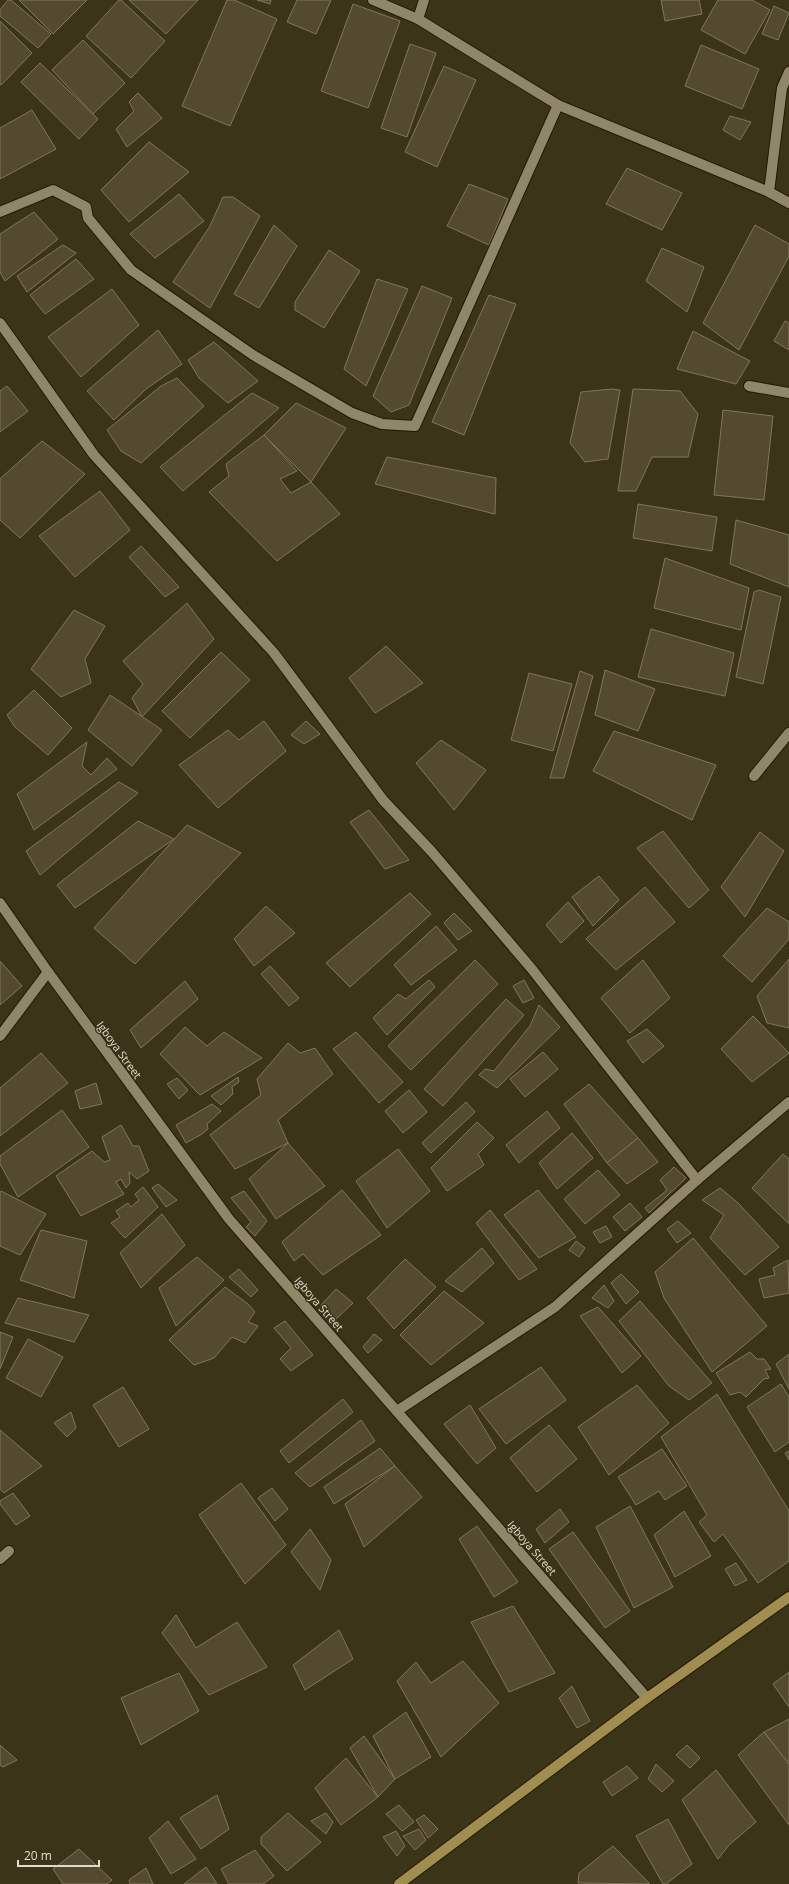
<svg xmlns="http://www.w3.org/2000/svg" width="789" height="1884" viewBox="0 0 789 1884" font-family="'Open Sans',sans-serif">
<style>
.building{fill:#534a30;stroke:#80775b}
.lines{fill:none;stroke-linecap:round;stroke-linejoin:round}
.street-casing{stroke:#231b02;stroke-width:12}
.primary-casing{stroke:#231b02;stroke-width:12}
.street{stroke:#90876a;stroke-width:10}
.primary{stroke:#a08d50;stroke-width:10}
.labels{text-anchor:middle;stroke-width:3;stroke-linejoin:round;paint-order:stroke}
.street-label{font-size:11px;fill:#e0dbcc;stroke:#3c3419}
</style>
<rect width="100%" height="100%" fill="#3c3419"/>
<g class="building">
<polygon points="8,0 11,0 51,34 38,48 0,16 0,10"/>
<polygon points="19,0 87,0 53,34"/>
<polygon points="119,0 121,0 165,41 131,78 86,36"/>
<polygon points="129,0 198,0 166,34"/>
<polygon points="227,0 234,0 277,19 230,126 182,106"/>
<polygon points="257,0 271,0 270,4"/>
<polygon points="297,0 331,0 316,34 287,22"/>
<polygon points="661,0 699,0 702,14 665,21"/>
<polygon points="718,0 752,0 770,10 745,54 701,30"/>
<polygon points="353,4 400,21 368,108 321,91"/>
<polygon points="774,6 789,13 778,40 762,34"/>
<polygon points="0,21 32,53 1,85 0,84"/>
<polygon points="83,40 125,83 93,114 52,70"/>
<polygon points="410,44 436,53 407,137 381,128"/>
<polygon points="701,45 759,69 742,109 685,86"/>
<polygon points="40,63 98,119 79,139 21,82"/>
<polygon points="444,66 476,80 437,167 405,152"/>
<polygon points="138,93 162,118 127,147 116,129 134,111 129,102"/>
<polygon points="32,110 56,149 0,179 0,128"/>
<polygon points="730,116 751,122 740,140 723,130"/>
<polygon points="149,142 189,172 129,222 101,190"/>
<polygon points="627,168 682,193 662,230 606,204"/>
<polygon points="469,184 508,199 489,245 447,226"/>
<polygon points="179,194 204,221 155,258 130,234"/>
<polygon points="223,197 233,197 260,216 210,308 173,282 210,226"/>
<polygon points="34,212 58,239 5,281 0,272 0,234"/>
<polygon points="274,225 297,246 259,308 234,294"/>
<polygon points="755,225 789,244 789,256 739,350 703,323"/>
<polygon points="63,245 76,253 27,292 17,276"/>
<polygon points="662,248 704,267 687,312 646,281"/>
<polygon points="329,250 360,271 324,328 295,310 295,302"/>
<polygon points="76,259 94,279 45,314 30,295"/>
<polygon points="377,279 408,289 366,386 344,369"/>
<polygon points="422,286 452,298 409,405 391,412 373,396"/>
<polygon points="112,289 139,325 81,377 48,337"/>
<polygon points="489,295 516,304 464,435 432,422"/>
<polygon points="785,321 789,323 789,350 774,341"/>
<polygon points="158,330 182,364 146,389 114,420 87,391"/>
<polygon points="693,331 750,361 736,384 677,369"/>
<polygon points="214,342 258,381 228,403 199,378 188,360"/>
<polygon points="177,378 204,406 141,463 121,451 107,430 161,386"/>
<polygon points="7,386 28,411 0,432 0,391"/>
<polygon points="612,389 620,390 608,459 585,462 570,443 581,392"/>
<polygon points="633,389 680,391 698,414 688,457 652,457 636,491 618,491"/>
<polygon points="252,393 279,408 183,491 160,467"/>
<polygon points="296,403 346,428 311,482 264,435"/>
<polygon points="723,410 773,416 764,500 714,495"/>
<polygon points="264,435 297,471 280,479 291,493 311,482 340,514 277,561 209,492 229,476 226,464"/>
<polygon points="42,441 85,474 20,538 0,520 0,479"/>
<polygon points="387,457 496,478 495,514 375,484"/>
<polygon points="100,491 130,530 75,577 39,536"/>
<polygon points="638,504 717,517 712,551 633,538"/>
<polygon points="736,520 789,535 789,587 730,564"/>
<polygon points="141,546 179,587 165,597 129,557"/>
<polygon points="665,558 749,588 741,630 654,608"/>
<polygon points="759,590 781,597 763,684 736,677 754,592"/>
<polygon points="187,603 214,639 142,717 132,698 143,684 123,661"/>
<polygon points="74,610 105,626 85,659 91,683 61,697 31,669"/>
<polygon points="651,629 734,653 725,696 638,677"/>
<polygon points="386,646 423,683 375,713 349,678"/>
<polygon points="221,652 250,680 190,738 162,711"/>
<polygon points="605,670 655,689 638,731 595,715"/>
<polygon points="580,671 593,676 564,778 550,778"/>
<polygon points="529,673 572,684 553,751 511,740"/>
<polygon points="34,690 72,728 48,755 15,727 7,715"/>
<polygon points="110,695 162,730 132,766 88,730"/>
<polygon points="264,721 286,751 218,808 179,765 228,730 239,740"/>
<polygon points="306,721 320,734 304,744 291,735"/>
<polygon points="614,731 716,765 692,820 593,771"/>
<polygon points="441,740 486,770 454,810 416,763"/>
<polygon points="87,742 82,766 91,775 107,758 117,769 34,830 17,794"/>
<polygon points="119,782 138,793 40,875 26,851"/>
<polygon points="369,810 409,860 385,869 350,822"/>
<polygon points="138,821 174,839 75,908 57,885"/>
<polygon points="187,825 241,853 135,964 94,928"/>
<polygon points="663,831 709,890 689,908 637,848"/>
<polygon points="760,832 784,851 745,917 721,887"/>
<polygon points="599,876 619,900 593,926 572,897"/>
<polygon points="645,887 675,922 616,970 586,939"/>
<polygon points="410,893 431,914 350,987 326,963"/>
<polygon points="568,902 584,921 561,943 546,925"/>
<polygon points="266,906 295,933 254,966 234,939"/>
<polygon points="767,908 789,922 789,939 752,982 723,956"/>
<polygon points="454,913 472,931 458,940 444,923"/>
<polygon points="436,926 457,950 411,985 394,965"/>
<polygon points="789,959 789,1028 767,1023 757,996"/>
<polygon points="475,960 498,984 411,1070 388,1046"/>
<polygon points="643,960 670,998 630,1033 601,998"/>
<polygon points="0,961 22,986 0,1005"/>
<polygon points="270,966 299,998 289,1006 261,974"/>
<polygon points="429,980 435,987 387,1035 373,1018 398,994 406,999"/>
<polygon points="524,980 534,998 523,1003 513,986"/>
<polygon points="185,981 198,999 141,1048 130,1030"/>
<polygon points="506,999 524,1015 443,1106 424,1089"/>
<polygon points="539,1005 560,1027 497,1088 479,1075 485,1069 494,1071 530,1026"/>
<polygon points="753,1016 789,1053 752,1082 721,1049"/>
<polygon points="185,1027 207,1046 224,1032 262,1058 200,1095 160,1054"/>
<polygon points="647,1029 664,1046 643,1063 627,1041"/>
<polygon points="356,1032 403,1082 379,1103 333,1049"/>
<polygon points="288,1043 300,1053 315,1048 333,1074 278,1120 288,1143 235,1169 210,1135 261,1095 257,1079"/>
<polygon points="543,1052 558,1069 525,1097 510,1079"/>
<polygon points="41,1053 68,1083 0,1136 0,1088"/>
<polygon points="238,1077 239,1082 232,1087 233,1094 221,1105 211,1096"/>
<polygon points="177,1078 188,1090 179,1099 167,1084"/>
<polygon points="96,1083 102,1104 80,1109 75,1091"/>
<polygon points="589,1084 638,1138 607,1163 564,1104"/>
<polygon points="409,1090 427,1112 403,1133 385,1111"/>
<polygon points="466,1102 475,1112 431,1153 422,1143"/>
<polygon points="212,1104 221,1111 207,1124 208,1129 202,1134 186,1143 176,1125"/>
<polygon points="62,1110 89,1147 18,1197 0,1164 0,1156"/>
<polygon points="547,1111 560,1128 519,1163 506,1145"/>
<polygon points="477,1122 494,1138 478,1154 484,1165 447,1191 431,1168"/>
<polygon points="121,1125 133,1146 139,1146 149,1171 137,1179 129,1172 130,1183 126,1188 121,1179 116,1182 124,1194 81,1216 56,1176 92,1151 104,1162 110,1160 102,1137"/>
<polygon points="572,1133 593,1158 557,1189 539,1163"/>
<polygon points="638,1138 658,1162 627,1184 607,1163"/>
<polygon points="288,1143 325,1186 276,1219 249,1179"/>
<polygon points="398,1149 430,1191 387,1228 356,1181"/>
<polygon points="783,1154 789,1159 789,1224 752,1188"/>
<polygon points="674,1167 686,1178 649,1213 645,1208 667,1190 660,1180"/>
<polygon points="598,1170 620,1195 585,1224 564,1199"/>
<polygon points="158,1184 177,1200 166,1207 152,1188"/>
<polygon points="143,1187 158,1207 125,1238 111,1223 120,1217 116,1211 128,1203 131,1207 139,1200 135,1194"/>
<polygon points="720,1188 738,1203 779,1247 745,1275 710,1238 724,1215 702,1200"/>
<polygon points="342,1190 381,1235 323,1275 303,1254 294,1261 282,1242"/>
<polygon points="538,1190 576,1237 539,1258 504,1215"/>
<polygon points="1,1191 46,1214 20,1255 0,1246 0,1193"/>
<polygon points="244,1191 267,1221 255,1236 246,1227 251,1222 231,1198"/>
<polygon points="630,1203 642,1217 625,1231 613,1217"/>
<polygon points="490,1210 537,1269 519,1280 476,1223"/>
<polygon points="162,1214 185,1245 141,1288 120,1253"/>
<polygon points="678,1221 691,1233 677,1243 667,1229"/>
<polygon points="606,1226 612,1237 600,1243 593,1232"/>
<polygon points="41,1230 87,1241 74,1298 20,1280"/>
<polygon points="693,1238 767,1326 712,1372 664,1298 655,1272"/>
<polygon points="576,1241 585,1248 579,1257 569,1250"/>
<polygon points="482,1248 494,1263 462,1292 445,1281"/>
<polygon points="197,1257 224,1280 176,1326 159,1288"/>
<polygon points="405,1259 436,1287 394,1329 367,1298"/>
<polygon points="788,1260 789,1293 764,1298 759,1279 775,1275 773,1268"/>
<polygon points="239,1269 258,1290 251,1297 229,1277"/>
<polygon points="621,1274 639,1292 626,1304 611,1283"/>
<polygon points="604,1285 614,1301 608,1308 592,1298"/>
<polygon points="225,1287 248,1304 255,1312 248,1322 258,1326 245,1343 232,1337 214,1358 194,1365 169,1340"/>
<polygon points="336,1289 353,1303 334,1321 321,1305"/>
<polygon points="444,1291 484,1323 431,1365 400,1335"/>
<polygon points="18,1298 89,1315 74,1342 5,1323"/>
<polygon points="640,1301 712,1383 689,1400 669,1386 619,1321"/>
<polygon points="598,1307 641,1356 622,1373 580,1316"/>
<polygon points="285,1321 313,1355 291,1371 280,1359 291,1348 274,1328"/>
<polygon points="0,1332 13,1337 0,1369"/>
<polygon points="374,1334 382,1340 368,1353 363,1347"/>
<polygon points="28,1339 63,1357 41,1397 6,1378"/>
<polygon points="750,1352 757,1359 764,1359 771,1369 765,1370 769,1378 764,1379 746,1397 740,1392 730,1395 716,1373"/>
<polygon points="789,1354 789,1389 776,1364"/>
<polygon points="541,1367 566,1400 506,1444 479,1409"/>
<polygon points="781,1384 789,1397 789,1442 775,1452 747,1407"/>
<polygon points="637,1385 669,1423 609,1475 578,1427"/>
<polygon points="123,1387 149,1429 119,1447 93,1405"/>
<polygon points="717,1394 789,1511 789,1561 758,1583 723,1534 714,1542 699,1522 707,1515 661,1437"/>
<polygon points="343,1399 353,1412 289,1463 280,1451"/>
<polygon points="470,1405 496,1448 477,1464 444,1424"/>
<polygon points="71,1412 76,1428 67,1437 54,1423"/>
<polygon points="361,1420 375,1441 310,1487 295,1473"/>
<polygon points="549,1425 577,1459 537,1492 510,1458"/>
<polygon points="0,1430 42,1466 4,1493 0,1489"/>
<polygon points="380,1448 395,1466 334,1504 324,1487"/>
<polygon points="662,1449 687,1486 665,1500 659,1491 636,1505 618,1477"/>
<polygon points="789,1451 789,1460 785,1453"/>
<polygon points="395,1466 422,1497 364,1547 345,1504"/>
<polygon points="241,1483 286,1545 245,1584 199,1515"/>
<polygon points="272,1488 288,1509 275,1521 258,1498"/>
<polygon points="13,1493 30,1516 16,1525 0,1504 0,1501"/>
<polygon points="630,1506 673,1587 634,1608 596,1527"/>
<polygon points="560,1509 569,1522 545,1543 536,1529"/>
<polygon points="684,1511 711,1556 675,1577 654,1535"/>
<polygon points="477,1526 518,1582 494,1597 459,1539"/>
<polygon points="310,1529 331,1560 320,1590 291,1552"/>
<polygon points="573,1532 630,1611 605,1628 549,1549"/>
<polygon points="736,1563 747,1580 735,1586 725,1569"/>
<polygon points="513,1606 555,1673 509,1692 471,1622"/>
<polygon points="176,1615 196,1648 237,1622 267,1667 209,1695 162,1633"/>
<polygon points="339,1630 353,1659 305,1690 293,1665"/>
<polygon points="463,1661 499,1703 441,1757 397,1681 416,1662 431,1683"/>
<polygon points="789,1672 789,1707 773,1684"/>
<polygon points="179,1673 199,1711 141,1745 121,1698"/>
<polygon points="572,1686 590,1721 577,1728 559,1698"/>
<polygon points="406,1712 431,1757 395,1779 373,1736"/>
<polygon points="789,1719 789,1764 764,1732"/>
<polygon points="764,1732 789,1764 789,1825 738,1755"/>
<polygon points="364,1736 395,1779 378,1797 350,1748"/>
<polygon points="0,1745 17,1760 3,1767 0,1765"/>
<polygon points="687,1745 700,1758 690,1768 676,1755"/>
<polygon points="346,1758 378,1797 341,1825 315,1788"/>
<polygon points="656,1764 674,1781 662,1792 648,1779"/>
<polygon points="627,1766 638,1778 612,1796 603,1782"/>
<polygon points="716,1770 756,1822 729,1845 718,1859 682,1800"/>
<polygon points="217,1795 229,1829 201,1849 180,1818"/>
<polygon points="399,1805 414,1822 402,1831 386,1814"/>
<polygon points="288,1813 321,1842 287,1871 261,1844 261,1837"/>
<polygon points="326,1813 333,1822 326,1834 311,1821"/>
<polygon points="424,1815 438,1829 428,1838 416,1820"/>
<polygon points="668,1819 692,1864 666,1884 663,1884 636,1836"/>
<polygon points="168,1821 196,1859 171,1874 149,1838"/>
<polygon points="419,1829 426,1840 415,1850 403,1836"/>
<polygon points="396,1831 405,1846 397,1856 383,1837"/>
<polygon points="613,1846 650,1884 578,1883 579,1873"/>
<polygon points="79,1849 112,1880 107,1884 63,1884 53,1869"/>
<polygon points="255,1850 274,1876 263,1884 229,1884 221,1869"/>
<polygon points="206,1867 217,1884 184,1884"/>
<polygon points="146,1868 153,1884 130,1884 129,1880"/>
</g>
<g class="lines">
<g class="street-casing">
<g id="street">
<polyline points="373,0 418,19 558,105 769,192 789,203"/>
<polyline points="418,19 424,0"/>
<polyline points="769,192 782,88 789,72"/>
<polyline points="0,212 53,190 86,207 88,218 131,270 253,355 352,413 382,424 415,426 558,105"/>
<polyline points="0,323 94,455 274,653 383,800 432,852 531,968 697,1180"/>
<polyline points="749,386 789,393"/>
<polyline points="754,776 789,733"/>
<polyline points="0,903 48,972 229,1219 647,1698"/>
<polyline points="0,1036 48,972"/>
<polyline points="397,1411 555,1307 697,1180 789,1102"/>
<polyline points="0,1559 9,1551"/>
</g>
</g>
<g class="primary-casing">
<polyline id="primary" points="399,1884 647,1698 789,1597"/>
</g>
<use href="#street" class="street"/>
<use href="#primary" class="primary"/>
</g>
<g class="labels">
<g class="street-label">
<text transform="translate(119 1050) rotate(54)" y="4">Igboya Street</text>
<text transform="translate(319 1304) rotate(49)" y="4">Igboya Street</text>
<text transform="translate(532 1548) rotate(49)" y="4">Igboya Street</text>
</g>
</g>
<path d="M18 1860v6h81v-6" fill="none" stroke="#e0dbcc" stroke-width="2"/>
<text x="24" y="1860" font-size="12" fill="#e0dbcc" stroke="#3c3419" stroke-width="3" paint-order="stroke">20 m</text>
</svg>
